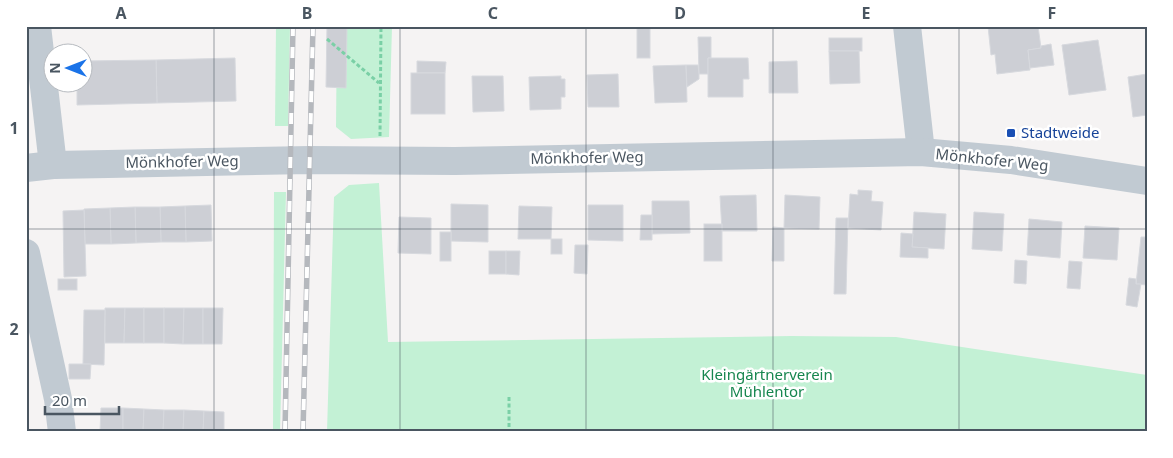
<svg xmlns="http://www.w3.org/2000/svg" width="1173" height="458" viewBox="0 0 1173 458" font-family="'Noto Sans',sans-serif">
<style>
.green{fill:#c3f1d5}
.building{fill:#cdcfd5;stroke:#d7d9de}
.lines{fill:none;stroke-linecap:round;stroke-linejoin:round}
.path{stroke:#7ad0a6;stroke-width:3;stroke-dasharray:4 2.5;stroke-linecap:butt}
.street{stroke:#c1cad2;stroke-width:28}
.rail-casing{stroke:#b5b8bd;stroke-width:5.5}
.rail{stroke:#fff;stroke-width:4;stroke-dasharray:11;stroke-linecap:butt}
.grid{fill:none;stroke:#4a5661;stroke-width:1;stroke-opacity:0.55}
.transit-dot{fill:#1a4fb4;stroke:#fff;stroke-width:2}
.labels{text-anchor:middle;stroke-width:5;stroke-linejoin:round;paint-order:stroke}
.transit-label{font-size:15px;fill:#164399;stroke:#fff;text-anchor:start}
.street-label{font-size:15px;fill:#4a5661;stroke:#fff}
.park-label{font-size:15px;fill:#17864f;stroke:#fff}
.neatline{fill:none;stroke:#4a5661;stroke-width:2}
.grid-label{font-size:16px;text-anchor:middle;font-weight:bold;fill:#4a5661}
</style>
<rect width="100%" height="100%" fill="#f5f3f3"/>
<g class="green">
<polygon points="276,26 290,26 288,126 275,126"/>
<polygon points="337,26 392,26 389,137 351,139 336,127"/>
<polygon points="379,183 388,342 791,336 896,337 1147,375 1147,432 327,432 334,197 349,185"/>
<polygon points="274,192 286,192 280,432 273,432"/>
</g>
<g class="building">
<polygon points="327,26 347,26 346,88 326,87"/>
<rect x="637" y="26" width="13" height="32"/>
<polygon points="988,26 1038,26 1041,48 1028,50 1030,70 997,74 995,54 991,55"/>
<polygon points="698,37 711,37 711,58 708,58 708,74 699,74"/>
<rect x="829" y="38" width="33" height="13"/>
<polygon points="1098,40 1106,90 1069,95 1062,45"/>
<polygon points="1051,44 1054,65 1030,68 1028,50 1041,48 1041,46"/>
<polygon points="829,51 859,51 860,83 830,84"/>
<polygon points="235,58 236,101 157,103 156,60"/>
<polygon points="708,58 748,58 749,79 743,79 743,97 708,97"/>
<polygon points="156,60 157,103 77,105 77,82 82,82 82,61"/>
<polygon points="417,61 446,62 445,73 417,73"/>
<polygon points="797,61 798,93 769,93 769,62"/>
<polygon points="686,65 687,102 655,103 653,66"/>
<polygon points="686,65 698,65 699,74 699,79 687,87"/>
<rect x="411" y="73" width="34" height="41"/>
<polygon points="618,74 619,107 588,107 587,75"/>
<polygon points="1147,74 1147,115 1133,117 1128,77"/>
<polygon points="472,76 503,76 504,111 473,112"/>
<polygon points="561,76 561,79 565,79 565,97 561,97 561,109 530,110 529,77"/>
<polygon points="858,190 872,191 871,201 883,202 881,230 848,228 850,194 858,195"/>
<polygon points="756,195 757,231 722,231 720,196"/>
<polygon points="785,195 820,197 819,229 784,228"/>
<polygon points="652,201 689,201 690,233 652,234"/>
<polygon points="451,204 488,205 488,242 451,241"/>
<polygon points="211,205 212,241 186,242 185,206"/>
<polygon points="588,205 623,205 623,241 588,240"/>
<polygon points="185,206 186,242 161,242 160,207"/>
<polygon points="519,206 552,207 551,239 518,239"/>
<polygon points="135,207 160,207 161,242 136,243"/>
<polygon points="135,207 136,243 111,244 110,208"/>
<polygon points="110,208 111,244 85,244 84,209"/>
<polygon points="84,210 86,276 64,277 63,211"/>
<polygon points="914,212 946,214 944,249 912,247"/>
<polygon points="974,212 1004,214 1002,251 972,249"/>
<polygon points="641,215 652,215 652,240 640,240"/>
<polygon points="399,217 431,218 431,254 398,253"/>
<polygon points="836,218 848,218 846,294 834,294"/>
<polygon points="1029,219 1062,222 1060,258 1027,255"/>
<rect x="704" y="224" width="18" height="37"/>
<polygon points="1085,226 1119,228 1117,260 1083,258"/>
<polygon points="773,227 784,228 784,261 772,261"/>
<rect x="440" y="232" width="11" height="29"/>
<polygon points="901,233 913,234 912,247 928,248 928,258 900,257"/>
<polygon points="1141,237 1147,237 1147,285 1136,284"/>
<rect x="551" y="239" width="11" height="15"/>
<polygon points="575,245 588,245 587,274 574,273"/>
<rect x="489" y="251" width="17" height="23"/>
<polygon points="506,251 520,251 519,275 506,274"/>
<polygon points="1015,260 1027,261 1026,284 1014,283"/>
<polygon points="1069,261 1082,262 1080,289 1067,288"/>
<polygon points="1129,278 1136,279 1136,284 1141,284 1137,307 1126,305"/>
<rect x="58" y="279" width="19" height="11"/>
<polygon points="105,308 125,308 124,343 105,343"/>
<polygon points="125,308 144,308 144,343 124,343"/>
<rect x="144" y="308" width="20" height="35"/>
<polygon points="164,308 184,308 183,344 164,343"/>
<polygon points="184,308 203,308 203,344 183,344"/>
<polygon points="203,308 223,308 222,344 203,344"/>
<polygon points="84,310 105,310 104,365 83,364"/>
<polygon points="69,364 91,364 90,379 69,379"/>
<polygon points="101,408 123,408 123,432 100,432"/>
<polygon points="123,408 144,409 143,432 123,432"/>
<polygon points="26,409 29,432 26,432"/>
<polygon points="144,409 164,410 163,432 143,432"/>
<polygon points="164,410 184,410 183,432 163,432"/>
<polygon points="184,410 204,411 203,432 183,432"/>
<polygon points="204,411 224,412 224,432 203,432"/>
</g>
<g class="lines">
<g class="path">
<polyline points="327,39 379,83"/>
<polyline points="380,136 381,26"/>
<polyline points="509,397 509,432"/>
</g>
<g class="street">
<polyline points="37,26 53,165"/>
<polyline points="907,26 921,152"/>
<polyline points="26,168 53,165 108,164 310,160 455,161 921,152 1011,160 1147,181"/>
<polyline points="26,253 58,399 62,432"/>
</g>
<g class="rail-casing">
<g id="rail">
<polyline points="285,432 293,26"/>
<polyline points="303,432 313,26"/>
</g>
</g>
<use href="#rail" class="rail"/>
</g>
<path class="grid" d="M214 26V432M400 26V432M586 26V432M773 26V432M959 26V432M26 229H1147"/>
<rect class="transit-dot" x="1006" y="128" width="10" height="10" rx="2.5"/>
<g class="labels">
<g class="transit-label">
<text x="1021" y="138">Stadtweide</text>
</g>
<g class="street-label">
<text transform="translate(587 158) rotate(-1)" y="5">Mönkhofer Weg</text>
<text transform="translate(992 160) rotate(6)" y="5">Mönkhofer Weg</text>
<text transform="translate(182 162) rotate(-1)" y="5">Mönkhofer Weg</text>
</g>
<g class="park-label">
<text x="767" y="380">Kleingärtnerverein<tspan x="767" dy="17">Mühlentor</tspan></text>
</g>
</g>
<rect width="1173" height="458" fill="none" stroke="#ffffff" stroke-width="55"/>
<g transform="translate(68 68) rotate(270)"><circle r="24" fill="#ffffff" stroke="#b7bbc0"/>
<path d="M0-4L9 19L0 12L-9 19Z" fill="#1a73e8"/>
<text y="-8" font-size="14" font-weight="bold" text-anchor="middle" fill="#4a5661">N</text>
</g>
<path d="M45 406v8h74v-8" fill="none" stroke="#4a5661" stroke-width="2.5"/>
<text x="52" y="406" font-size="15" fill="#4a5661" stroke="#ffffff" stroke-width="4" paint-order="stroke">20 m</text>
<rect x="28" y="28" width="1118" height="402" class="neatline"/>
<g class="grid-label">
<text x="121" y="19">A</text>
<text x="307" y="19">B</text>
<text x="493" y="19">C</text>
<text x="680" y="19">D</text>
<text x="866" y="19">E</text>
<text x="1052" y="19">F</text>
<text x="14" y="134">1</text>
<text x="14" y="335">2</text>
</g>
</svg>
